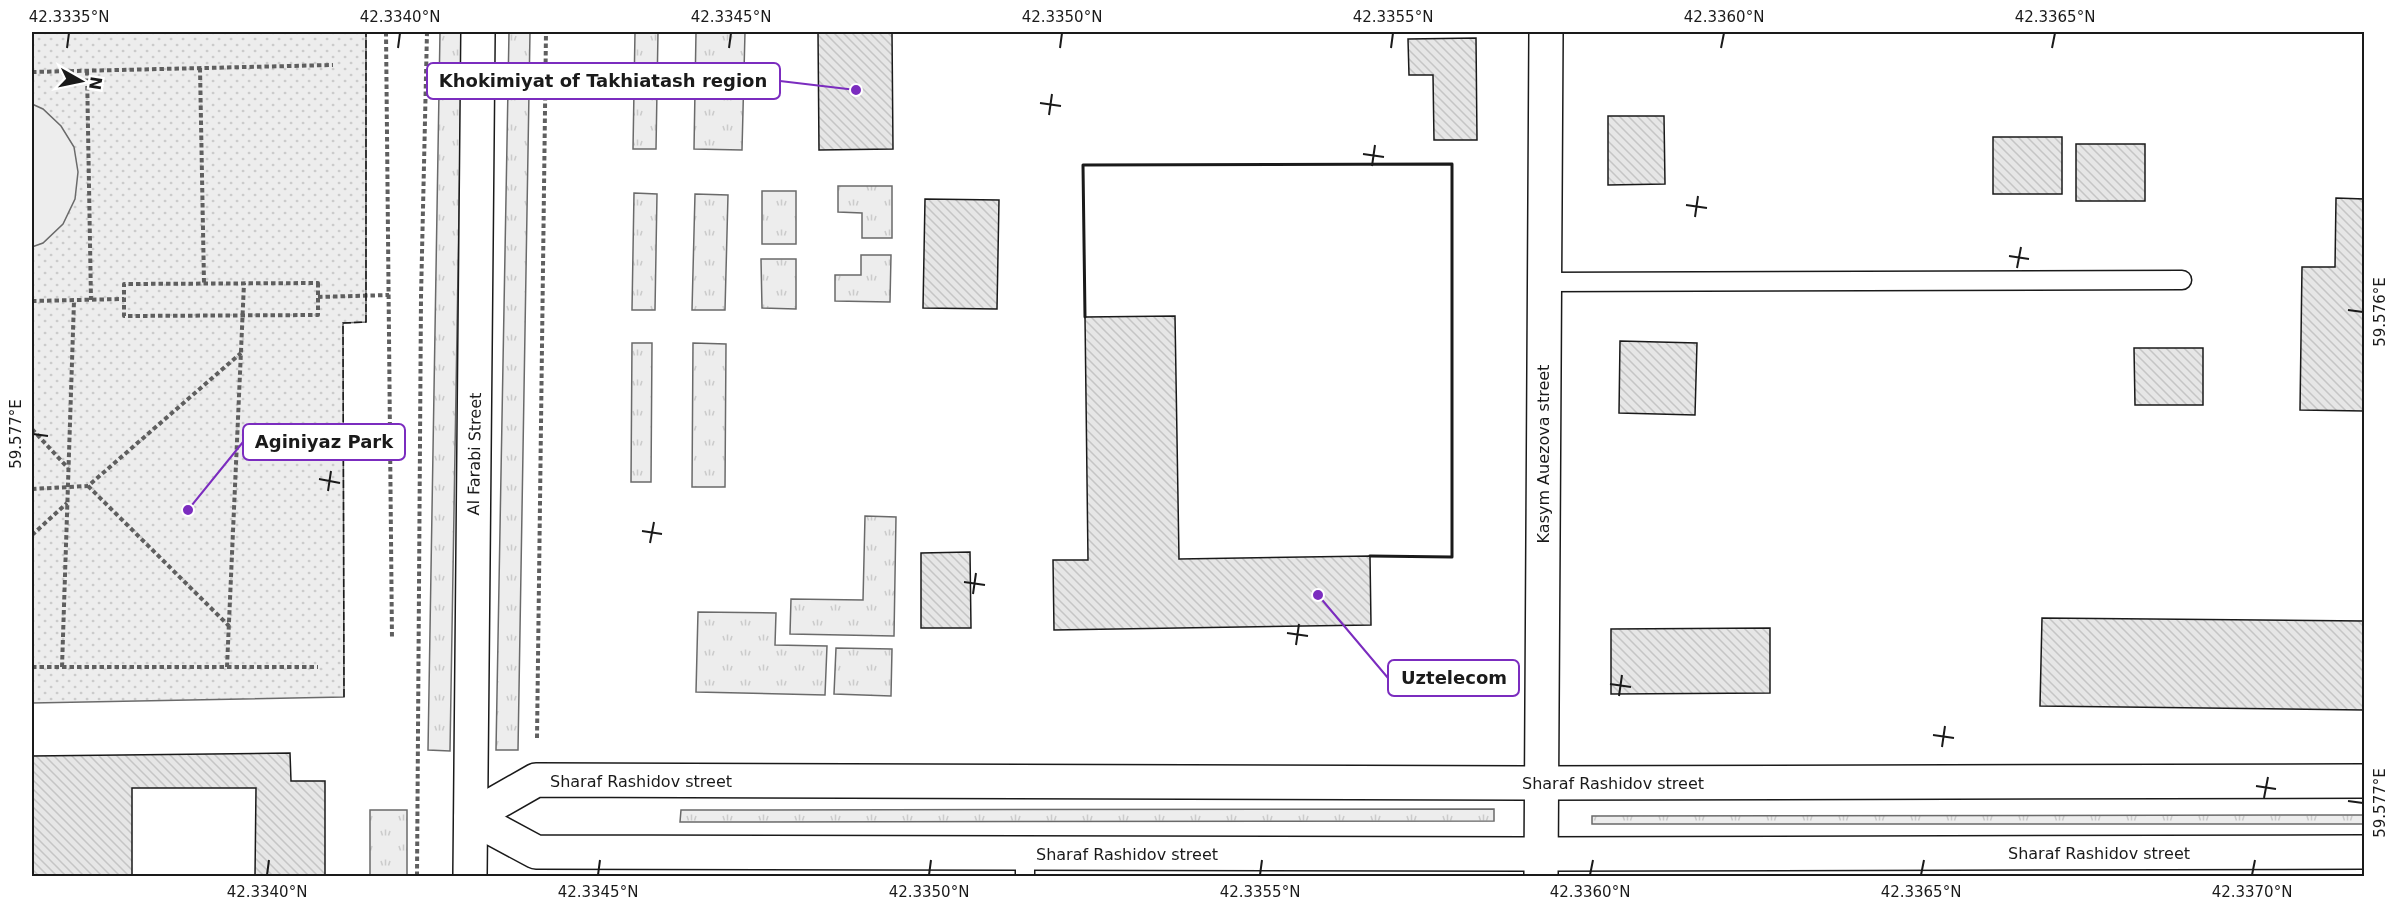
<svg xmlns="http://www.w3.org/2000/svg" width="2396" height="908" viewBox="0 0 2396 908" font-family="'DejaVu Sans',sans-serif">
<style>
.grass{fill:url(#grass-tufts);stroke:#6a6a6a;stroke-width:1.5}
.park{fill:url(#park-dots);stroke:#6a6a6a;stroke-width:1.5}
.built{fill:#ededed;stroke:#6a6a6a;stroke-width:1.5}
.building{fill:url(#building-back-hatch);stroke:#1a1a1a;stroke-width:1.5}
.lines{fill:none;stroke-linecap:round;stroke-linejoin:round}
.service-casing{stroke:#1a1a1a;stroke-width:21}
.minor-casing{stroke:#1a1a1a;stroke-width:36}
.path{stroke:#5f5f5f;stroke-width:4;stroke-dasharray:4.5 3;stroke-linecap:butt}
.service{stroke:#fff;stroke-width:18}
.minor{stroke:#fff;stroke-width:33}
.fence{stroke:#1a1a1a;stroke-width:1.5;stroke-dasharray:8 3;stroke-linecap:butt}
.wall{stroke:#1a1a1a;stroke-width:3}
.ticks{fill:none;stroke:#1a1a1a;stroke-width:2}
.labels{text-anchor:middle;stroke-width:4.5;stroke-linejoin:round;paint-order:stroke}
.street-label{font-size:16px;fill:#1a1a1a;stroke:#fff}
.leader{fill:none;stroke:#7b2cbf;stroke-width:2}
.callout-dot{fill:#7b2cbf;stroke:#fff;stroke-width:2}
.callout{fill:#fff;stroke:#7b2cbf;stroke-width:2}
.callout-label{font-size:18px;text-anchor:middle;font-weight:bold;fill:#1a1a1a}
.neatline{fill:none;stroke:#1a1a1a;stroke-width:2}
.ticks-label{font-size:15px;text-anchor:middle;fill:#1a1a1a}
</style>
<defs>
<pattern id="grass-tufts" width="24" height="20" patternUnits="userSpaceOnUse" patternTransform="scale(1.5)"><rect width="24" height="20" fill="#ededed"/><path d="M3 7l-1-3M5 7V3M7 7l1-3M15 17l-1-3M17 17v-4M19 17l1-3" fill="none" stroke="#cbcbcb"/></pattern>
<pattern id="park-dots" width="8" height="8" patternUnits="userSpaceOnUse" patternTransform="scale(1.5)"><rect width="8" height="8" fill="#ededed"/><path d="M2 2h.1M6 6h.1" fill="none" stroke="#cbcbcb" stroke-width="1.8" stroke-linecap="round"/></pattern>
<pattern id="building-back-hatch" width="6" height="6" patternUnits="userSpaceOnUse" patternTransform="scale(1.5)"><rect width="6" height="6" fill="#e6e6e6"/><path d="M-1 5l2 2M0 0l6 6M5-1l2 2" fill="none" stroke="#c5c5c5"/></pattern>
</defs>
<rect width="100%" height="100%" fill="#fff"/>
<g class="grass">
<polygon points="440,32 462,32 450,751 428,750"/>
<polygon points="509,32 530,32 518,750 496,750"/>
<polygon points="635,32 658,32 656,149 633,149"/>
<polygon points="696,32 745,32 742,150 694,149"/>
<polygon points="838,186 892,186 892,238 862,238 862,213 838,212"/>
<rect x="762" y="191" width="34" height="53"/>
<polygon points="634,193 657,194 655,310 632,310"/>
<polygon points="695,194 728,195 725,310 692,310"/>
<polygon points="861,255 891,255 890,302 835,301 835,275 861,275"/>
<polygon points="761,259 796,259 796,309 762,308"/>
<polygon points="632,343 652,343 651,482 631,482"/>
<polygon points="693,343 726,344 725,487 692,487"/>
<polygon points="865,516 896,517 894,636 790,634 791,599 863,600"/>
<polygon points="698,612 776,613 775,645 827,646 825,695 696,692"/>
<polygon points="836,648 892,649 891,696 834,694"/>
<polygon points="1494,809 1494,821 680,822 681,810"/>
<rect x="370" y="810" width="37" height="66"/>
<polygon points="2364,815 2364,824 1592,824 1592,816"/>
</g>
<polygon class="park" points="32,32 366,32 366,322 343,323 344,697 32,703"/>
<polygon class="built" points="32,104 43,109 61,126 74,147 78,172 75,199 63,224 43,243 32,247"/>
<g class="building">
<polygon points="818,32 892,32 893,149 819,150"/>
<polygon points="1476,38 1477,140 1434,140 1433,75 1409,75 1408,39"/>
<polygon points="1608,116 1664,116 1665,184 1608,185"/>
<rect x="1993" y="137" width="69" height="57"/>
<rect x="2076" y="144" width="69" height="57"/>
<polygon points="2336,198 2364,199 2364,411 2300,410 2302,267 2335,267"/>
<polygon points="925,199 999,200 997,309 923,308"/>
<polygon points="1175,316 1179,559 1370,556 1371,625 1054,630 1053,560 1088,560 1085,317"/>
<polygon points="1620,341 1697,343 1695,415 1619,413"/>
<polygon points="2134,348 2203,348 2203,405 2135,405"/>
<polygon points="970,552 971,628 921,628 921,553"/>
<polygon points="2042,618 2364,621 2364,710 2040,706"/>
<polygon points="1770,628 1770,693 1611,694 1611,629"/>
<polygon points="290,753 291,781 325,781 325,876 255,876 256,788 132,788 132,876 32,876 32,756"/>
</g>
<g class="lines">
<g class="service-casing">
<g id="service">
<polyline points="1544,282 2182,280"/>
<polyline points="1025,854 1025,876"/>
</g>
</g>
<g class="minor-casing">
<g id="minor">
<polyline points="471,817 536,780 1540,783 2364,781"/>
<polyline points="471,817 536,852 1541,854 2364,852"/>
<polyline points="470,876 478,32"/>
<polyline points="1541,876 1546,32"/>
</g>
</g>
<g class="path">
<polyline points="386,32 392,639"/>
<polyline points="200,68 204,283"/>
<polyline points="87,71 91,300"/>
<polyline points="32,72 333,65"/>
<polygon points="318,283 318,315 124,316 124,284"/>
<polyline points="318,297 389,295"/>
<polyline points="32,301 124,299"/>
<polyline points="32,429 68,468"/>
<polyline points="88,486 229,626"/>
<polyline points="32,489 88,486 241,353"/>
<polyline points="32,535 67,503"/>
<polyline points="32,667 318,667"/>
<polyline points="62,667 74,301"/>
<polyline points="227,667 244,283"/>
<polyline points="537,738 546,32"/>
<polyline points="417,876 421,297 427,32"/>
</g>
<use href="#service" class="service"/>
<use href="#minor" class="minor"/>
<polyline class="fence" points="344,697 343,323 366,322 366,32"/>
<polyline class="wall" points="1085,317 1083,165 1452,164 1452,557 1370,556"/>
</g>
<path class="ticks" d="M67 48 69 33M398 48 400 33M729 48 731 33M1060 48 1062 33M1391 48 1393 33M1721 48 1724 33M2052 48 2055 33M1040 103 1061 106M1049 115 1052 94M1363 154 1384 157M1372 166 1375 145M1686 205 1707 208M1695 217 1698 196M2009 256 2029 259M2017 268 2021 247M2348 310 2363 312M33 434 48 436M319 479 340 483M328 491 331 471M642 531 662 534M650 543 654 522M964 582 985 585M973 594 976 573M1287 633 1308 636M1296 645 1299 624M1610 684 1631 687M1619 696 1622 675M1933 735 1954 738M1942 747 1945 726M2256 786 2276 789M2264 798 2268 777M2348 801 2363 803M267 875 269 860M598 875 600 860M929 875 931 860M1260 875 1262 860M1590 875 1593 860M1921 875 1924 860M2252 875 2255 860"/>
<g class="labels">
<g class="street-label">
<text transform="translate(474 454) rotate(-89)" y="6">Al Farabi Street</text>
<text transform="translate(1543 454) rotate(-90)" y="6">Kasym Auezova street</text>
<text x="641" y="787">Sharaf Rashidov street</text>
<text x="1613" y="789">Sharaf Rashidov street</text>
<text x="2099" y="859">Sharaf Rashidov street</text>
<text x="1127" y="860">Sharaf Rashidov street</text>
</g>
</g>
<path class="leader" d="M856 90L780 81M188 510L243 442M1318 595L1388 678"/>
<g class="callout-dot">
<circle cx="856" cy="90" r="6"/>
<circle cx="188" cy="510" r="6"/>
<circle cx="1318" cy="595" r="6"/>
</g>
<g class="callout">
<rect x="427" y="63" width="353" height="36" rx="6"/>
<rect x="243" y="424" width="162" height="36" rx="6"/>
<rect x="1388" y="660" width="131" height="36" rx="6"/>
</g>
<g class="callout-label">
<text x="603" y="87">Khokimiyat of Takhiatash region</text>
<text x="324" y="448">Aginiyaz Park</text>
<text x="1454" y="684">Uztelecom</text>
</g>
<rect width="2396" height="908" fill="none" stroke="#ffffff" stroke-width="66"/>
<g transform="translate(81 81) rotate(99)" stroke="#ffffff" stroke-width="4.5" paint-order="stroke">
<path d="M0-4.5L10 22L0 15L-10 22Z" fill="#1a1a1a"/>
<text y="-9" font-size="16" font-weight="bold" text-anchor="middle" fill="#1a1a1a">N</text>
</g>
<rect x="33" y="33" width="2330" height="842" class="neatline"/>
<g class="ticks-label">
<text x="69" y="22">42.3335°N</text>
<text x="400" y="22">42.3340°N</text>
<text x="731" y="22">42.3345°N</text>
<text x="1062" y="22">42.3350°N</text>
<text x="1393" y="22">42.3355°N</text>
<text x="1724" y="22">42.3360°N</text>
<text x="2055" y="22">42.3365°N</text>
<text transform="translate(2380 312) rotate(-90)" y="5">59.576°E</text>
<text transform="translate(16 434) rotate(-90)" y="5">59.577°E</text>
<text transform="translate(2380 803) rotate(-90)" y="5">59.577°E</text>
<text x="267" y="897">42.3340°N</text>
<text x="598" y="897">42.3345°N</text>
<text x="929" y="897">42.3350°N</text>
<text x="1260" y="897">42.3355°N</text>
<text x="1590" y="897">42.3360°N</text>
<text x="1921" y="897">42.3365°N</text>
<text x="2252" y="897">42.3370°N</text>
</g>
</svg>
